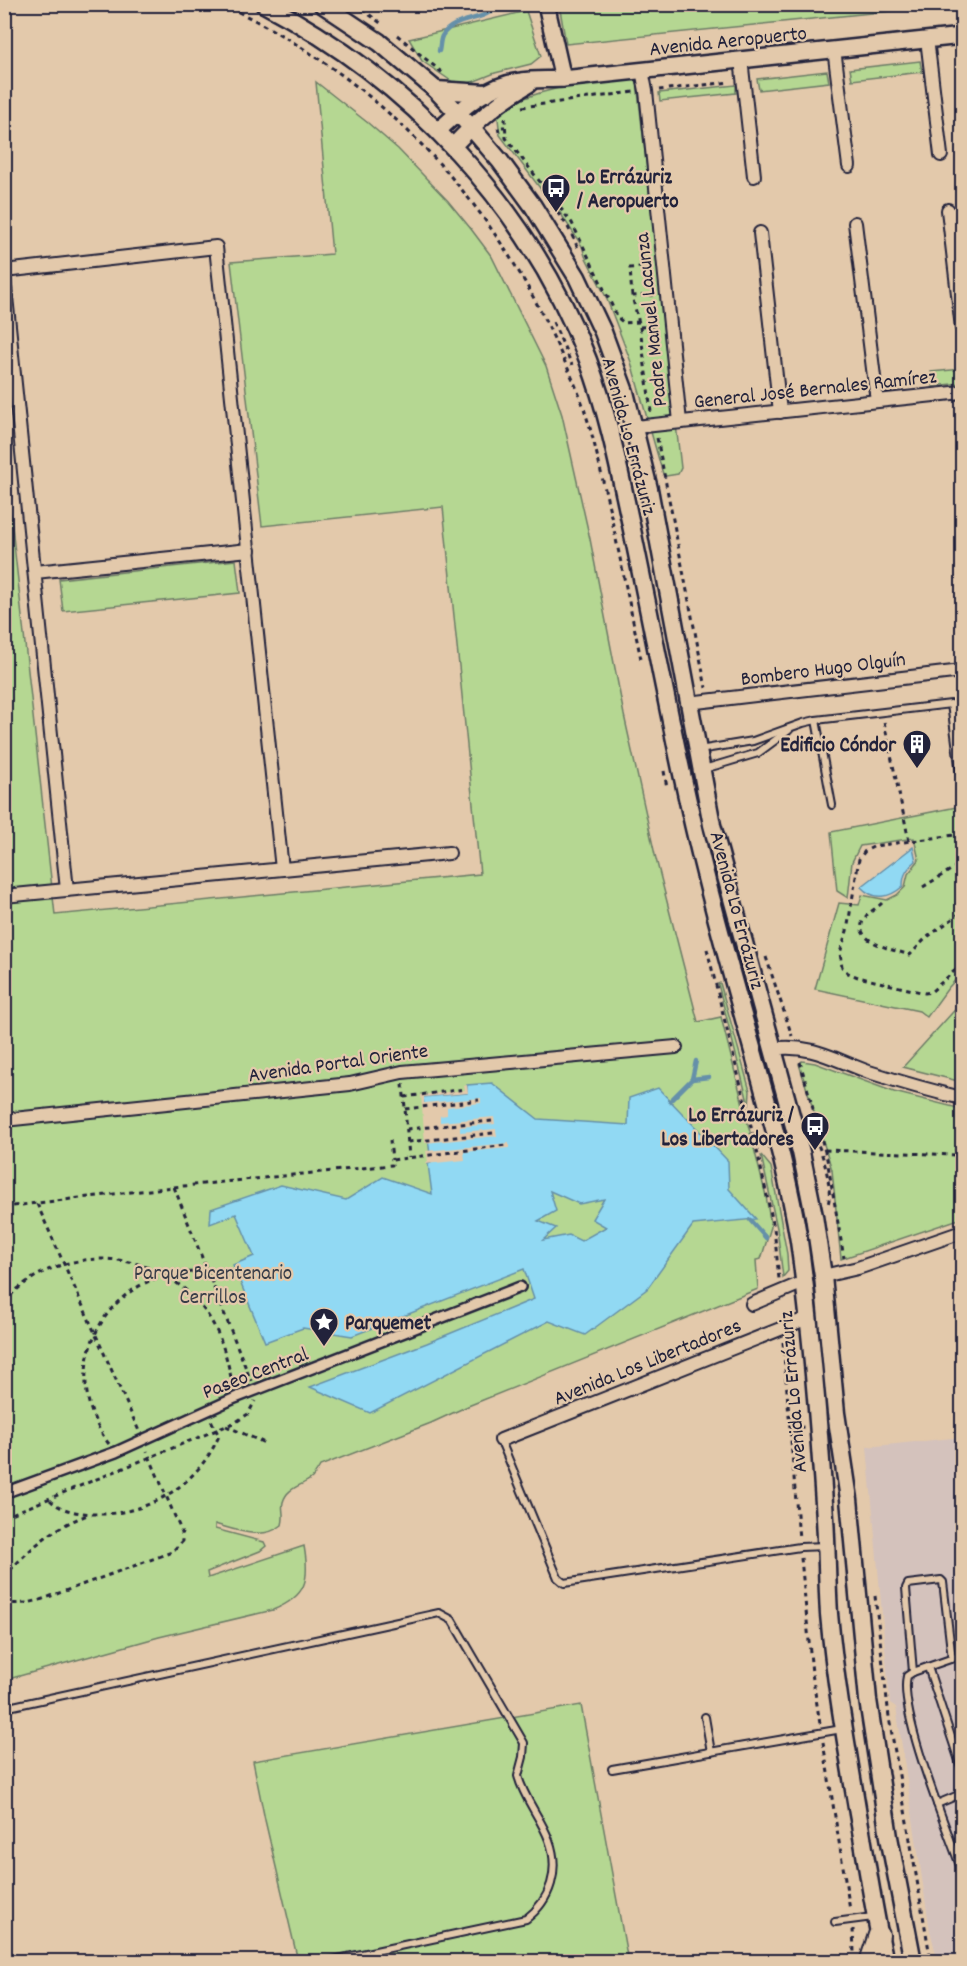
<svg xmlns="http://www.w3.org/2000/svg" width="967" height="1966" viewBox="0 0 967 1966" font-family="Dekko,sans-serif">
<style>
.built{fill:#d4c2bc}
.green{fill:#b5d792;stroke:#6c7c66;stroke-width:1.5}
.water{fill:#91d9f3;stroke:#6590a9;stroke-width:1.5;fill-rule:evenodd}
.pier{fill:#e3c9ab}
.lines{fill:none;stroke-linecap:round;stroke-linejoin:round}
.stream{stroke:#6590a9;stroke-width:4.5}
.service-casing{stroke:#22223b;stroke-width:10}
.pedestrian-casing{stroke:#22223b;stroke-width:14}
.minor-casing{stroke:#22223b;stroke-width:16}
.tertiary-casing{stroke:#22223b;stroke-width:20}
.secondary-casing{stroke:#22223b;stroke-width:21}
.primary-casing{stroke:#22223b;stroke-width:24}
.path{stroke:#22223b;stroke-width:3;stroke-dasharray:4.5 4.5;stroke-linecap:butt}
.service{stroke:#e3c9ab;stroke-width:6}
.pedestrian{stroke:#e3c9ab;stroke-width:9}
.minor{stroke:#e3c9ab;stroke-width:12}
.tertiary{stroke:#e3c9ab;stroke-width:15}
.secondary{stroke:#e3c9ab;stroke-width:16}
.primary{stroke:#e3c9ab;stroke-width:20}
.labels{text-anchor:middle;stroke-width:4.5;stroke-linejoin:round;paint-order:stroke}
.street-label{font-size:21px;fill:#22223b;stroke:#e3c9ab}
.poi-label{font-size:21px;font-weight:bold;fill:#22223b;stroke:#e3c9ab;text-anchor:start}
.park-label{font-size:21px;fill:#383d48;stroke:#e3c9ab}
</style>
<rect width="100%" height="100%" fill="#e3c9ab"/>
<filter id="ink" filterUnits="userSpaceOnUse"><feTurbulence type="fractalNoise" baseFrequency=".0167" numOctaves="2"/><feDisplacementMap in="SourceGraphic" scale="12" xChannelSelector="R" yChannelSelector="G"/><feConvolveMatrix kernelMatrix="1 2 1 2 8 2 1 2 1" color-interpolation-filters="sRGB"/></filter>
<g filter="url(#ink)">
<polygon class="built" points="962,1437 962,1958 950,1961 938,1961 930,1931 896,1707 890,1703 867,1447"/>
<g class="green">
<polygon points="559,4 950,4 950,5 566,44"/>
<polygon points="526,11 541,56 531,64 495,73 460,87 422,61 409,39"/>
<polygon points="920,61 922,72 852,80 850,69"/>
<polygon points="827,71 829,82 759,90 757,79"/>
<path d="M632 77 637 83 681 468 678 474 666 476 663 474 631 362 606 297 585 256 582 246 555 205 546 196 500 135 497 111C538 87 586 83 632 77Z"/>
<path d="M316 82 368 123 398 149 448 201 471 229 492 257 546 366 562 415 590 539 624 715 655 855 698 1022 721 1017 766 1196 771 1227 761 1259 756 1260 758 1289 468 1406 431 1423 320 1466C318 1470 315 1474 312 1478 302 1486 287 1487 283 1502 281 1510 285 1514 282 1525 263 1541 236 1530 215 1524V1529L264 1542 266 1546 260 1551 207 1572 208 1578 304 1546C310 1580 307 1596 273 1610L159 1637 5 1680V463L55 915 480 874 443 507 262 526 231 262 332 254Z"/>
<polygon points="736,85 736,93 660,101 659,93"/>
<polygon points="962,369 962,383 933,386 931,372"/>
<polygon points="236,560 240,593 63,611 59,579"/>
<polygon points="962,806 962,973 948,988 927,1017 919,1011 815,989 839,903 859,905 862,895 887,900 897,895 905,887 908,874 919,860 914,838 860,846 852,862 848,898 837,891 831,832"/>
<polygon points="720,983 750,1091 749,1106 718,984"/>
<polygon points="962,1002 962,1082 903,1067"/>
<polygon points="802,1061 815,1063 894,1092 962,1109 962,1218 841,1259 832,1170 799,1064"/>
<polygon points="761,1155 771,1167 787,1254 788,1271 783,1277 777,1228"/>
<polygon points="581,1705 628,1961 298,1961 265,1820 253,1761"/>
</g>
<g class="water">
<path d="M913 847 916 861C907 869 903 874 903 886 890 898 874 901 861 887Z"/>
<path d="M492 1083 538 1119 628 1125 629 1098 658 1088 728 1161 729 1189 756 1219 693 1225 647 1289 585 1335 549 1321 370 1413 310 1387 427 1343 534 1299 524 1269 352 1336 303 1328 265 1342 233 1265 254 1256 236 1214 210 1224 211 1209 281 1185 346 1200 383 1177 432 1194 428 1164 431 1163 423 1097 467 1093V1085ZM550 1191 579 1204 604 1199 592 1219 606 1227 581 1241 569 1235 543 1240 556 1228 538 1221 556 1211Z"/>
</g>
<g class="pier">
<polygon points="467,1085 468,1093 424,1097 424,1103 481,1098 481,1103 447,1107 447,1115 440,1116 440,1122 494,1117 495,1124 460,1127 460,1132 496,1129 497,1136 425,1143 421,1095 465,1090 464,1086"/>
<polygon points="509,1143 509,1148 464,1152 465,1160 425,1164 428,1161 426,1151"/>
</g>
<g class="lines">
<g class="stream">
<path d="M439 51C440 47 440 40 442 36 454 15 489 23 496 4"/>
<polyline points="692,1079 709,1077"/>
<polyline points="670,1101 692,1079 696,1061"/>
<polyline points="750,1220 766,1238"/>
</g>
<g class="service-casing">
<g id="service">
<polyline points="451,4 452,7"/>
<polyline points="816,720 832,805"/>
<polyline points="699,750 753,741 803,723 816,720 951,704 962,788"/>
<polyline points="704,769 758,753 789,730"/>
<polyline points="501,1441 558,1578 564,1583 800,1547 826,1546"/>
<path d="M962 1655 913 1672 907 1676C898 1712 948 1832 962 1871"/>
<polyline points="928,1667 962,1770"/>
<polyline points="913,1672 906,1588 908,1584 941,1580 943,1582 952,1659"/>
<path d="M4 1708 439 1613 452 1620 524 1743 523 1757 518 1776C524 1799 541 1818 549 1840 560 1870 551 1900 526 1919L324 1962"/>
<polyline points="705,1717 711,1752"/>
<polyline points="612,1769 842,1729"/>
<polyline points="937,1804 956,1796 962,1791"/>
<polyline points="835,1922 873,1917"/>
</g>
</g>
<g class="pedestrian-casing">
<polyline id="pedestrian" points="4,1493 116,1452 235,1398 520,1287"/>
</g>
<g class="minor-casing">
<g id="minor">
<polyline points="927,39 941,155"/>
<polyline points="834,49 849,166"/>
<polyline points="741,59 754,176"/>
<polyline points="642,70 646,91 680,422"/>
<polyline points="948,210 962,328"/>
<polyline points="855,223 877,401"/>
<polyline points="760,233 780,412"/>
<polyline points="4,271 216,247 282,869"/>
<polyline points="4,277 67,890"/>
<polyline points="635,427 962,392"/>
<polyline points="35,572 249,550"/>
<polyline points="688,703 962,671"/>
<polyline points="4,896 449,853"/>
<path d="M772 1049C810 1043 835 1060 869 1072 900 1082 931 1091 962 1098"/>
<polyline points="4,1120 350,1084 402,1072 676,1047"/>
<polyline points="823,1276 858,1268 962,1232"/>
<polyline points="752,1304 804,1282"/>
<polyline points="501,1440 808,1318"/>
</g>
</g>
<g class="tertiary-casing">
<g id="tertiary">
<polyline points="546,4 563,79"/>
<path d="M438 131C461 109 488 84 521 81 534 79 549 80 563 79L962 36"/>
<path d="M453 146C477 121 498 102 529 84"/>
</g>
</g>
<g class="secondary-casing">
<g id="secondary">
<path d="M264 4C409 80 529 206 588 360 608 413 619 469 631 525 650 615 667 706 687 797 706 884 730 969 754 1055 771 1117 789 1178 799 1241 812 1333 819 1426 825 1518 827 1550 827 1582 829 1614 835 1681 847 1748 858 1814 867 1863 874 1913 885 1962"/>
<polyline points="322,4 379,42 436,90 471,127 500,161 533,206 577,277 603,332 625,392 649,489 712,825 801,1152 814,1216 823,1276 836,1413 849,1499 868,1700 889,1837 913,1962"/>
<polyline points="436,90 486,93"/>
</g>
</g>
<g class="primary-casing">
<polyline id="primary" points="870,1962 879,1935"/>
</g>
<g class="path">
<path d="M222 4C374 75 487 191 556 343 567 367 579 390 586 415 593 436 598 459 603 481 617 540 628 599 641 659"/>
<polyline points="355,4 382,24"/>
<polyline points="397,35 445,75"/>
<polyline points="659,90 730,82"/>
<polyline points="522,107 634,92"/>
<polyline points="505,118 506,138 572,223 618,318 624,323 639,322"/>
<polyline points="499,132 498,127 505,127"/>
<polyline points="552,205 568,227 578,248"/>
<polyline points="651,266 630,268 632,296 640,327 657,326"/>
<polyline points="632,296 654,295"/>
<polyline points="553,322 572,365"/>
<polyline points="640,327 651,412"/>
<polyline points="657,438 706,688"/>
<polyline points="884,722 909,841"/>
<polyline points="664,771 667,788"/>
<polyline points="962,834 875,846 865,851 859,859 847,931 840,953 842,967 848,973 858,977 925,993 931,992 962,964"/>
<polyline points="923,887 962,863"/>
<path d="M882 903C878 907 871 911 867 915 845 941 895 950 910 955L926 938 962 912"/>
<polyline points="707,949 758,1155 774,1228 779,1279"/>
<polyline points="766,957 792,1036"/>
<polyline points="800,1062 827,1159 844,1258"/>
<polyline points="403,1084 409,1157"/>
<polyline points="404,1097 465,1089"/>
<polyline points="405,1109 479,1100"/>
<polyline points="407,1129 492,1121"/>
<path d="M814 1138C823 1150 833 1190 828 1204"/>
<polyline points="390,1140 392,1160"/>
<polyline points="408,1142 494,1133"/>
<polyline points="825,1150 956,1155 956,1148 962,1148"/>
<polyline points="174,1187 251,1381"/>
<polyline points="37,1204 139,1431"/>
<polyline points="4,1207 174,1187 392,1165 392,1160 506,1145"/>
<path d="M4 1302C60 1240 160 1246 207 1314 222 1336 228 1362 233 1387"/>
<polyline points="783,1342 799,1539"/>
<polyline points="226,1426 267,1444"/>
<polyline points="790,1428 804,1427"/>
<path d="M109 1444C50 1366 111 1262 207 1273"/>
<polyline points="4,1470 11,1478"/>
<path d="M50 1500C61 1511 78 1513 93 1514 147 1516 197 1486 219 1436L211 1420"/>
<polyline points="4,1517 236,1422 248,1414 255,1401"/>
<polyline points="801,1558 812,1673 820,1724"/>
<path d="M4 1577C28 1550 54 1526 88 1515"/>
<polyline points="875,1596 889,1717 931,1962"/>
<polyline points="4,1604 27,1603 40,1600 172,1552 182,1541 182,1533 147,1451"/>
<polyline points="823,1742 850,1910"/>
<polyline points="853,1929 854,1952"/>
</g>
<use href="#service" class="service"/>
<use href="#pedestrian" class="pedestrian"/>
<use href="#minor" class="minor"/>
<use href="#tertiary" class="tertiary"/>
<use href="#secondary" class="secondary"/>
<use href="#primary" class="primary"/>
</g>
</g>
<defs>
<g id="bus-pin" transform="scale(1.5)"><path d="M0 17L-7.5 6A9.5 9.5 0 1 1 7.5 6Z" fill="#22223b" stroke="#e3c9ab"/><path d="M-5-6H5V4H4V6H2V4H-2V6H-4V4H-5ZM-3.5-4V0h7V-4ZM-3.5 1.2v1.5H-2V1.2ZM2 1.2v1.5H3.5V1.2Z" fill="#fff"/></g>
<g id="building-pin" transform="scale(1.5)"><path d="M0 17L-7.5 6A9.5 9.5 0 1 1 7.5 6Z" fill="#22223b" stroke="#e3c9ab"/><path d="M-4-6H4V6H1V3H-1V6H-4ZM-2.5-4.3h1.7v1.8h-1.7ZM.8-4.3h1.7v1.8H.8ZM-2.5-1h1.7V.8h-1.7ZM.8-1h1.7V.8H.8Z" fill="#fff"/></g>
<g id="sight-pin" transform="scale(1.5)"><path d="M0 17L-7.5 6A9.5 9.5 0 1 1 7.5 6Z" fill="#22223b" stroke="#e3c9ab"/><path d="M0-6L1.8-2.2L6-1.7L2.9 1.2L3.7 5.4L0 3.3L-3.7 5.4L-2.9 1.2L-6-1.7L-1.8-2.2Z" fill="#fff"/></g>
</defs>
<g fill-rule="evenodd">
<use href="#bus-pin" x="556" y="188"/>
<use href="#building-pin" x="917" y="744"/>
<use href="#bus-pin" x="815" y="1126"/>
<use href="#sight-pin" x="324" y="1322"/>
</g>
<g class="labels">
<g class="street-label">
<text transform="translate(728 40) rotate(-6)" y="7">Avenida Aeropuerto</text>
<text transform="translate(650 320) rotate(-96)" y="7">Padre Manuel Lacunza</text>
<text transform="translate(815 388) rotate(-6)" y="7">General José Bernales Ramírez</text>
<text transform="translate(630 436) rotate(75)" y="7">Avenida Lo Errázuriz</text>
<text transform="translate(823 668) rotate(-7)" y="7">Bombero Hugo Olguín</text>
<text transform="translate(738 910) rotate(75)" y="7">Avenida Lo Errázuriz</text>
<text transform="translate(338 1062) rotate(-8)" y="7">Avenida Portal Oriente</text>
<text transform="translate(647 1361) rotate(-22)" y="7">Avenida Los Libertadores</text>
<text transform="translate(255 1372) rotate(-21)" y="7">Paseo Central</text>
<text transform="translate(792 1392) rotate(-95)" y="7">Avenida Lo Errázuriz</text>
</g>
<g class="poi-label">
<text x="577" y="183">Lo Errázuriz<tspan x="577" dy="24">/ Aeropuerto</tspan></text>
<text x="896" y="751" text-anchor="end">Edificio Cóndor</text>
<text x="794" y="1121" text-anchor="end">Lo Errázuriz /<tspan x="794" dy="24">Los Libertadores</tspan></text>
<text x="345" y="1329">Parquemet</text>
</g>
<g class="park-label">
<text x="213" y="1279">Parque Bicentenario<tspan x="213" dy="24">Cerrillos</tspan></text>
</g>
</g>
<rect width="967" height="1966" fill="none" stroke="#e3c9ab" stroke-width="24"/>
<rect x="12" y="12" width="943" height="1942" fill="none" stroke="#22223b" stroke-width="2" filter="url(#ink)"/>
</svg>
